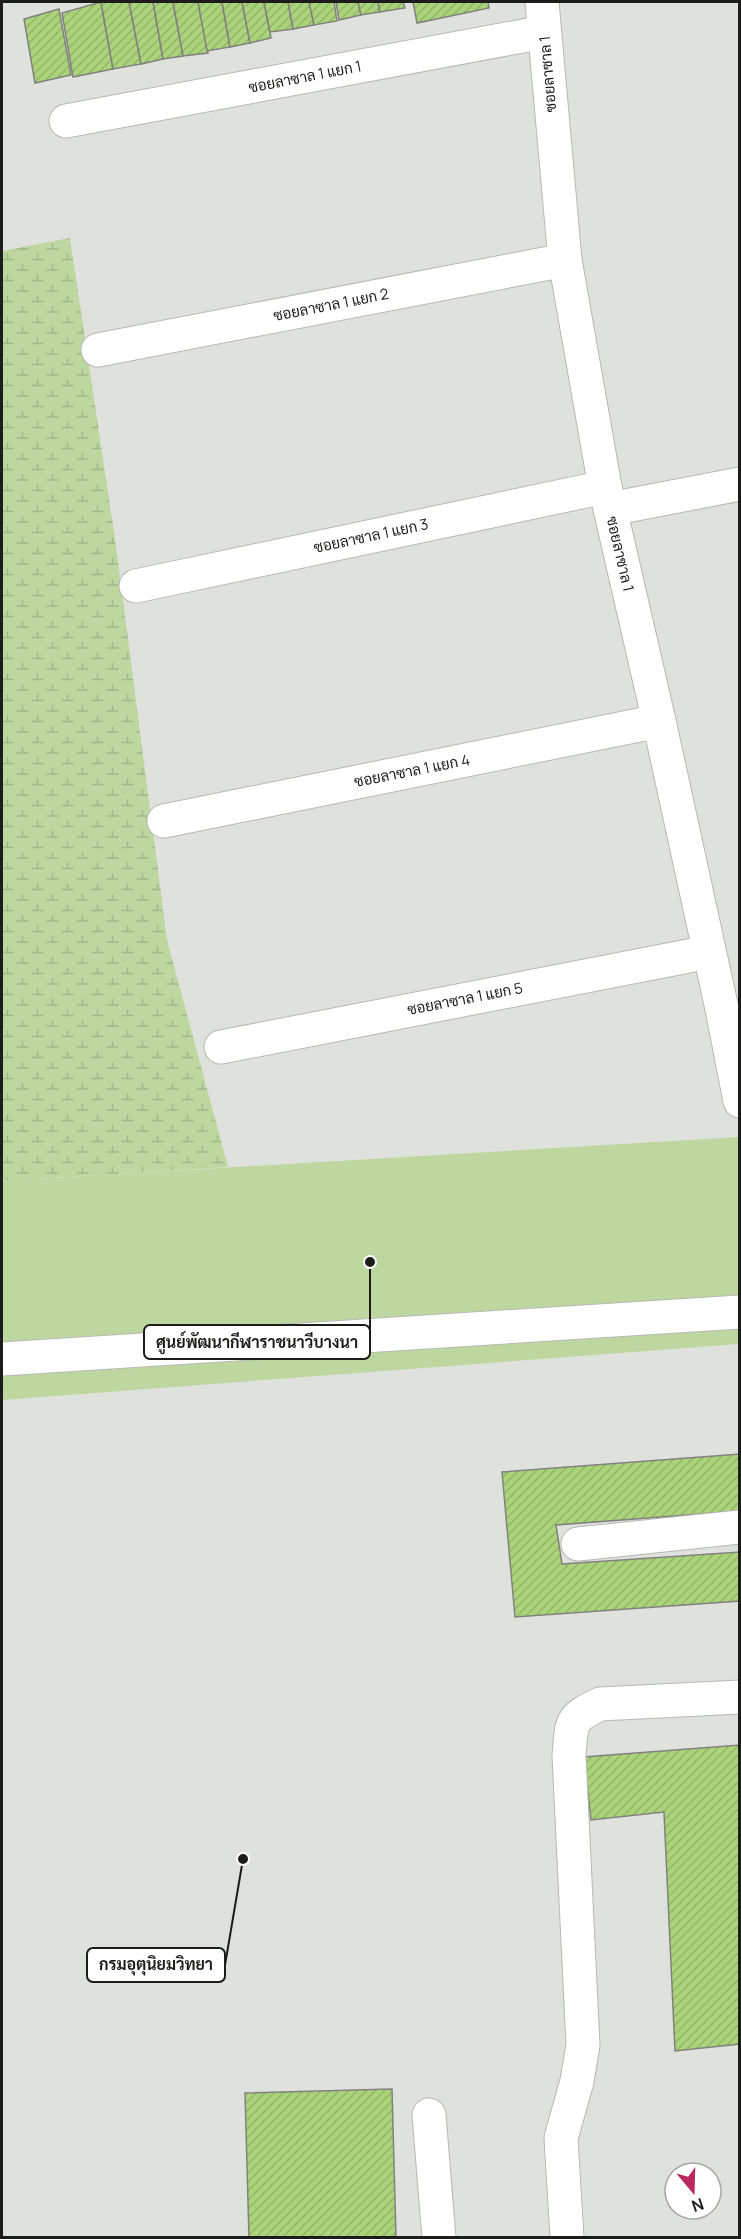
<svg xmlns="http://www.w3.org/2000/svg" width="741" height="2239" viewBox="0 0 741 2239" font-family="Manrope,Sarabun,sans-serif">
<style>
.wetland{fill:url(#wetland-marsh)}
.pitch{fill:#bed7a1}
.building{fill:url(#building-hatch);stroke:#80827d;stroke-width:1.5}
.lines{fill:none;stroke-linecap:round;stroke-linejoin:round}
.minor-casing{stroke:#b7b9b4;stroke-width:35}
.minor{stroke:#fff;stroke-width:33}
.labels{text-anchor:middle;stroke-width:4.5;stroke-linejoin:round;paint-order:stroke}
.street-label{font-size:15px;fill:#1c1d1b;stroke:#fff}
.leader{fill:none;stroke:#1c1d1b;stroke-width:2}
.callout-dot{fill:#1c1d1b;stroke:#fff;stroke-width:2}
.callout{fill:#fff;stroke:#1c1d1b;stroke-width:2}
.callout-label{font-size:16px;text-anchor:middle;font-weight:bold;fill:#1c1d1b}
</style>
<defs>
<pattern id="wetland-marsh" width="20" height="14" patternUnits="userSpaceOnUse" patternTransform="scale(1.5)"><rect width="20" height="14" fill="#bed7a1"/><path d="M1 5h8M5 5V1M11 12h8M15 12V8" fill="none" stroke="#a3b88a"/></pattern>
<pattern id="building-hatch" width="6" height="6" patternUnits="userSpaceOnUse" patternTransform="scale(1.5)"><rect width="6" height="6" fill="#abd37a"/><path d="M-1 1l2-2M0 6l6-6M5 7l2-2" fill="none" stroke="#93b569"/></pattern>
</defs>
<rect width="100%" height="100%" fill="#dfe2dc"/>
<polygon class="wetland" points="70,238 116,546 167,940 228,1167 2,1181 2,251"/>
<polygon class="pitch" points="739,1137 739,1344 2,1400 2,1181"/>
<g class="building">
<polygon points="101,2 113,69 73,77 62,13"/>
<polygon points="101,2 129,2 141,64 113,69"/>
<polygon points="129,2 153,2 163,59 141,64"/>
<polygon points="153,2 173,2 183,56 163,59"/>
<polygon points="173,2 198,2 208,53 183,56"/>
<polygon points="198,2 222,2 230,47 207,51"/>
<polygon points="222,2 242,2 250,43 230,47"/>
<polygon points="242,2 264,2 271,38 250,43"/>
<polygon points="264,2 288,2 293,29 270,32"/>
<polygon points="288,2 309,2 314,25 293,29"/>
<polygon points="309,2 334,2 337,21 314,25"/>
<polygon points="336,2 358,2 361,15 339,20"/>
<polygon points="358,2 378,2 380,12 361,15"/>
<polygon points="378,2 403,2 405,8 380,12"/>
<polygon points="413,2 488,2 489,8 417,23"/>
<polygon points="59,9 71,75 35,83 24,19"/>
<polygon points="740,1454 740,1511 556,1525 562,1564 740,1552 740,1601 515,1617 502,1472"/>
<polygon points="740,1745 740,2044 675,2051 664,1812 591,1820 584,1757"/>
<polygon points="392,2089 396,2238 249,2238 245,2093"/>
</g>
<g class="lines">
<g class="minor-casing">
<g id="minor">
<polyline points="542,2 565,260 605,487 659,721 722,1009 740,1101"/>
<polyline points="66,121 544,32"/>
<polyline points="98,350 565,260"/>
<polyline points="610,509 740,484"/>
<polyline points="136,586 605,487"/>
<polyline points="164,821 659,721"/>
<polyline points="221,1047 709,952"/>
<polyline points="2,1359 740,1312"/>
<polyline points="578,1544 740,1527"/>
<polyline points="429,2115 439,2238"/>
<path d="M567 2238 561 2138 577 2081 583 2045 569 1756C572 1723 568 1719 600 1704L740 1697"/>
</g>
</g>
<use href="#minor" class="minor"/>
</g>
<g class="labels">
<g class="street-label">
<text transform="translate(548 74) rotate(-95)" y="5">ซอยลาซาล 1</text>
<text transform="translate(305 77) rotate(-11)" y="5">ซอยลาซาล 1 แยก 1</text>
<text transform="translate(331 305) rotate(-11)" y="5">ซอยลาซาล 1 แยก 2</text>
<text transform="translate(371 536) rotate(-12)" y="5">ซอยลาซาล 1 แยก 3</text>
<text transform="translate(620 554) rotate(77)" y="5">ซอยลาซาล 1</text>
<text transform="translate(412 771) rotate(-11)" y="5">ซอยลาซาล 1 แยก 4</text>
<text transform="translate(465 999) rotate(-11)" y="5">ซอยลาซาล 1 แยก 5</text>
</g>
</g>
<path class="leader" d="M370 1262L370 1342M243 1859L225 1965"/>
<g class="callout-dot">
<circle cx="370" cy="1262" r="6"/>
<circle cx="243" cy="1859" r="6"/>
</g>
<g class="callout">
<rect x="144" y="1325" width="226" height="34" rx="6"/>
<rect x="87" y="1948" width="138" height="34" rx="6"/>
</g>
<g class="callout-label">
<text x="257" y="1348">ศูนย์พัฒนากีฬาราชนาวีบางนา</text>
<text x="156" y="1970">กรมอุตุนิยมวิทยา</text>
</g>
<rect width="741" height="2239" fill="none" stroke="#1c1d1b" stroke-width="6"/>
<g transform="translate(693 2191) rotate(161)"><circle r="28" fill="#ffffff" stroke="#a4a5a4" stroke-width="1.5"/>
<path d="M0-4.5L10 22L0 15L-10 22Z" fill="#b92b5e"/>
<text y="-9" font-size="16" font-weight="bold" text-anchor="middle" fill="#1c1d1b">N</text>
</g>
</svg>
